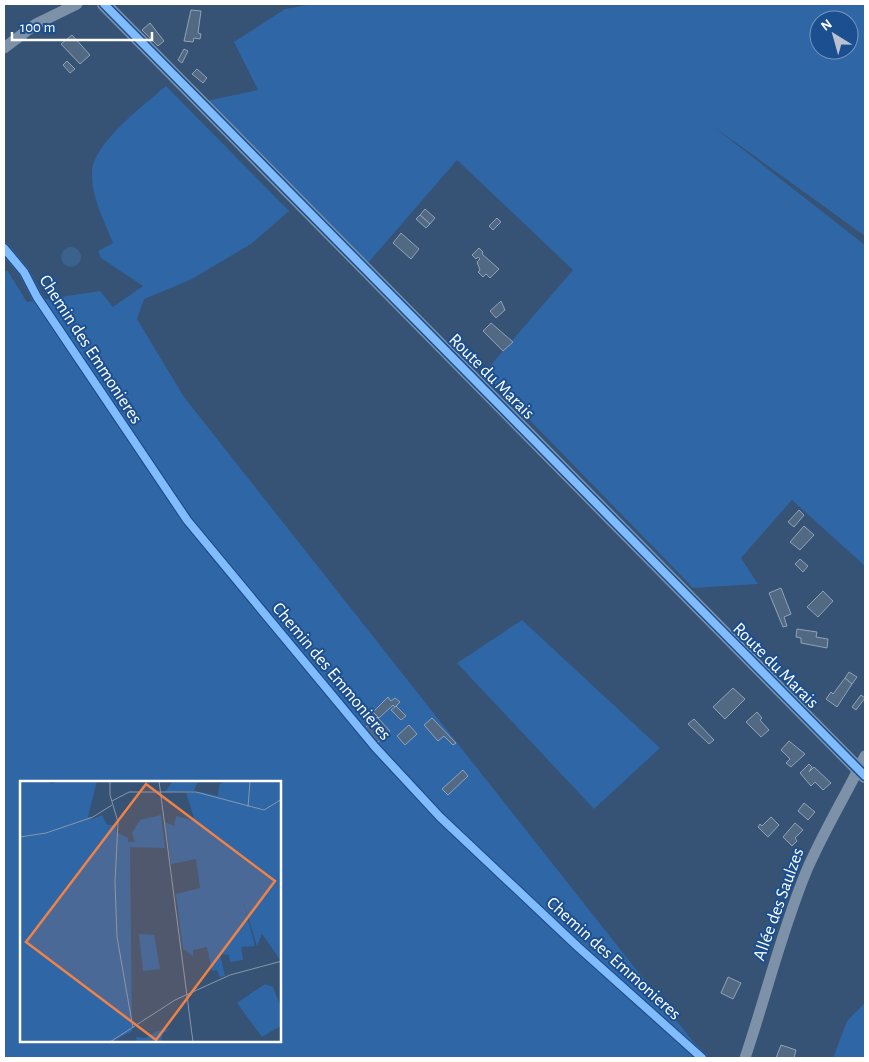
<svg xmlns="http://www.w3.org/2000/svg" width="869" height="1062" viewBox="0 0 869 1062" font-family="'Alegreya Sans',sans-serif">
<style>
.green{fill:#2f66a5;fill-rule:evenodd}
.water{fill:#3b618d}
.building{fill:#526984;stroke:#92a2b6}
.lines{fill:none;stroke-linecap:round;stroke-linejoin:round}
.minor{stroke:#7d92a8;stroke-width:11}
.tertiary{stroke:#7d92a8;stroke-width:14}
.cycleway-casing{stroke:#1b4f8f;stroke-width:11}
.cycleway{stroke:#80bcff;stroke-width:8}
.labels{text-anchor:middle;stroke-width:4;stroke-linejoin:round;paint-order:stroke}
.street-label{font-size:18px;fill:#fff;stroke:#1b4f8f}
.inset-road{fill:none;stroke:#8697ac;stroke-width:1}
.view{fill:#ee8249;fill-opacity:0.15;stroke:#ee8249;stroke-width:2.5}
.inset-edge{fill:none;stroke:#fff;stroke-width:2.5}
</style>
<rect width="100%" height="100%" fill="#365274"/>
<g class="green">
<path d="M313 4H865V236L714 127 865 245V566L792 500 741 558 758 584 693 588 484 373 573 270 457 160 368 263 206 101 258 90 234 42 285 9ZM819 20H849V50H819Z"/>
<path d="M166 86 289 211 251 244 190 280 144 299 137 319 184 397 706 1058H4V272L7 270 27 302 100 291 113 307 143 286 101 258 98 251 113 243C105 222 91 197 92 173 92 144 145 104 166 86ZM21 782H280V1041H21Z"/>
<polygon points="522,620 660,748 594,809 457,663"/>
<polygon points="865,1003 865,1058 833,1058 847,1021"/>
</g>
<circle class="water" cx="71" cy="257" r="10"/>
<g class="building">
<polygon points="191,10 201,11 198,33 201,34 200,39 194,38 193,42 184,41"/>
<polygon points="150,23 164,41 158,46 142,30"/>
<polygon points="72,35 90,55 80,64 61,44"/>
<polygon points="184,49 188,51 182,63 178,60"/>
<polygon points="67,61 75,69 70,73 63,65"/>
<polygon points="197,69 207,78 203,83 192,74"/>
<polygon points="425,209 435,218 430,224 420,215"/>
<polygon points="420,215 430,224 426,228 416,219"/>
<polygon points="497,218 501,222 493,230 489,226"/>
<polygon points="401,233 419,249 411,259 393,243"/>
<polygon points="479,248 483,252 482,254 499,269 490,278 486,274 483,277 478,272 480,270 477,262 480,259 478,257 476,259 472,255"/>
<polygon points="501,301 505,310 496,318 490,311"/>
<polygon points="491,323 513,342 503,351 483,331"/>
<polygon points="799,510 804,515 794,527 788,522"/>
<polygon points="804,526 814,535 800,550 790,542"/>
<polygon points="800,559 808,566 803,572 795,564"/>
<polygon points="781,588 791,614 784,617 787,626 783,627 769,593"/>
<polygon points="823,591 833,601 818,617 807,607"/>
<polygon points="797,629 817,632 816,637 828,639 827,648 801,643 801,638 796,637"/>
<polygon points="849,672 857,677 852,684 845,678"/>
<polygon points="845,678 852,684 837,707 826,699 831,692 833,694"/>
<polygon points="733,688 745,699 725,719 713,707"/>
<polygon points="861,695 865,698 856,710 852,707"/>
<polygon points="388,697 391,701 395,698 400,702 395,707 393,705 379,718 373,712"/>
<polygon points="396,706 406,716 401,720 391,710"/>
<polygon points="757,712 762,718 760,720 769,730 761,737 746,722"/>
<polygon points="377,717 390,731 377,743 364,729"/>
<polygon points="432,718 456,743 453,745 444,736 438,741 424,725"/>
<polygon points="694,719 714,740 709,744 688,724"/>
<polygon points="409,725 417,734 405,745 397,736"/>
<polygon points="789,741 805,754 791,767 786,763 790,759 781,750"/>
<polygon points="809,764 812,767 809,772 814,767 831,783 823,790 815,782 811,786 800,773"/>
<polygon points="463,770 468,776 448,795 442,789"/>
<polygon points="804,803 815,812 808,820 798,811"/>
<polygon points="771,817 779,825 768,837 758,827 760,824 762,826"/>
<polygon points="795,823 803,830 795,838 797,841 792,846 783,837"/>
<polygon points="728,977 741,983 733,999 721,993"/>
<polygon points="781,1045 796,1050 794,1058 776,1058"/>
</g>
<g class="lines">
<g class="minor">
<polyline points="4,48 36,24 77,4"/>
<polyline points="4,248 24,272 37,297 187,520 375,747 440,817 578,947 702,1058"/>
<path d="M745 1058C766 996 781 933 806 872 823 832 846 795 865 756"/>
</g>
<polyline class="tertiary" points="104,4 865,776"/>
<g class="cycleway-casing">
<g id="cycleway">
<polyline points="104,4 865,776"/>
<polyline points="4,248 24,272 37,297 187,520 375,747 440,817 578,947 702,1058"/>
</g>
</g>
<use href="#cycleway" class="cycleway"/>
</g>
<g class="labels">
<g class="street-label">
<text transform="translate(91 349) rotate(57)" y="6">Chemin des Emmonieres</text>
<text transform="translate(492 376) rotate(45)" y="6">Route du Marais</text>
<text transform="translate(776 665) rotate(45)" y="6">Route du Marais</text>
<text transform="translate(332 671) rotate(50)" y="6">Chemin des Emmonieres</text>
<text transform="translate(778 904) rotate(-70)" y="6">Allée des Saulzes</text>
<text transform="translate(614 958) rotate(42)" y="6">Chemin des Emmonieres</text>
</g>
</g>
<g transform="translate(20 781)">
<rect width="261" height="261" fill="#365274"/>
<path d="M0 0H28L32 3 36 0H77L68 36 73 38 82 34 87 44H96V51L108 57V61H115L112 52 120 39 141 34 145 67 110 66 112 250 92 261H0ZM153 0H189L177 2 174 10 145 11ZM204 0H261V180L242 153 237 165 223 119 235 165 221 166 223 179 210 181 209 174 200 173 205 195 200 196 197 189 192 190 187 166 173 169V175L163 168 156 113 180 107 176 78 151 83 145 41 154 45 156 35 175 40 166 12 182 11 198 15 199 4ZM119 153 134 154 140 188 123 190ZM245 203 253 206 261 226 262 244 242 256 217 222ZM151 248 143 252 141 261H117L116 256 126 257 137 250Z" fill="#2f66a5"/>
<path class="inset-road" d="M90 0V14L98 41 95 101 97 156 113 247M139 0 173 261M92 20 109 11H176L244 29 262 18M228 26 230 0M0 56 26 52 73 36 92 24M90 261 155 219 210 194 262 180"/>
<path class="view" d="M126 3 255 100 136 259 6 161Z"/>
<rect width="261" height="261" class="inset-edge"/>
</g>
<rect width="869" height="1062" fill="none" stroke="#ffffff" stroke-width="10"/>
<g transform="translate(834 35) rotate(323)"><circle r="24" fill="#1b4f8f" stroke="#7695bc"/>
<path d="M0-4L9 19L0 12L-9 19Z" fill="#b9c2ce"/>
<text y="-8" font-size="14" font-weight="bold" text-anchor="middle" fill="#ffffff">N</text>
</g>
<path d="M12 32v8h140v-8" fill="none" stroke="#ffffff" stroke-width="2.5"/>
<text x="20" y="32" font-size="15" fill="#ffffff" stroke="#1b4f8f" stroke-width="4" paint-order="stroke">100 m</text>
</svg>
